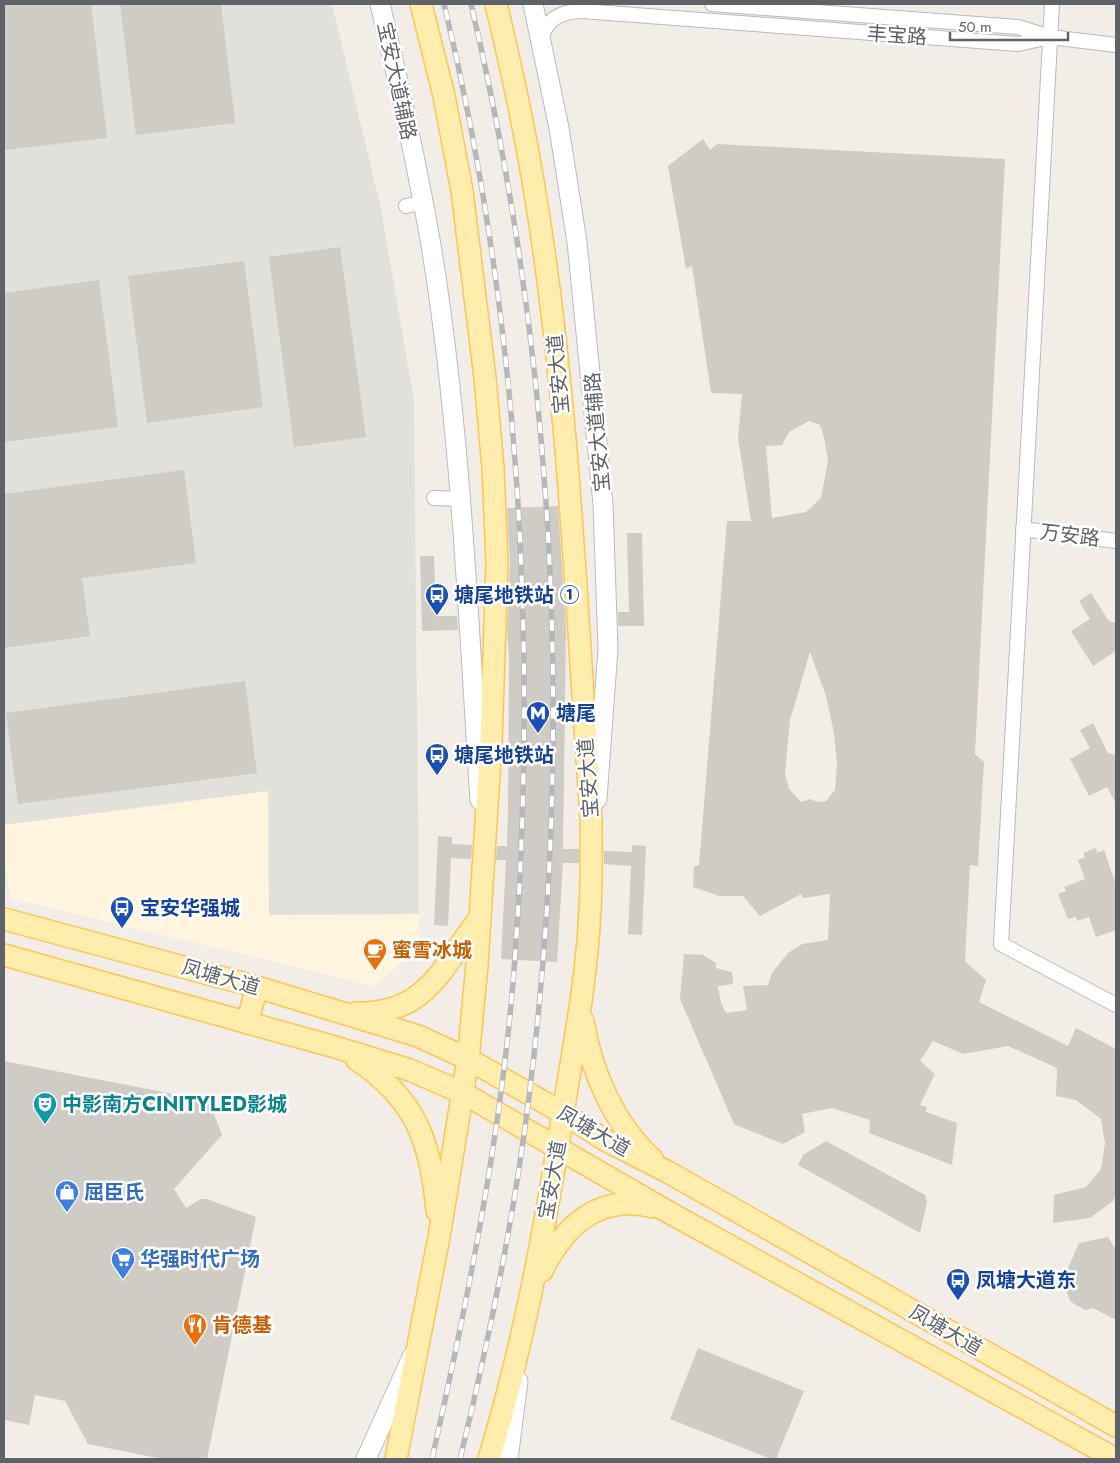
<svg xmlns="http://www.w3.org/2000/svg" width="1120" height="1463" viewBox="0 0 1120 1463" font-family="Jost,'Noto Sans SC',sans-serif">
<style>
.commercial{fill:#fff5de}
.industrial{fill:#e2e0db}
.building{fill:#cfcbc5;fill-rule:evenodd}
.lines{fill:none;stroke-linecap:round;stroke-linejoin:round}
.street-casing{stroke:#b7babe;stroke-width:16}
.secondary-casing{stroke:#b8bcc1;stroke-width:21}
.primary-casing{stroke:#ffc452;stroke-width:24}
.street{stroke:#fff;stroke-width:14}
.secondary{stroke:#fff;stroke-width:19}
.primary{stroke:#ffedae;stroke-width:21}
.rail-casing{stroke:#b6b7b8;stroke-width:5.5}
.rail{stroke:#fff;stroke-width:4;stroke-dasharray:11;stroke-linecap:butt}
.labels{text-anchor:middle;stroke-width:5;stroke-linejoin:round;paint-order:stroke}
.street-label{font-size:20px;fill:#5e6368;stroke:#fff}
.transit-label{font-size:20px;font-weight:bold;fill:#164399;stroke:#fff;text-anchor:start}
.food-label{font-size:20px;font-weight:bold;fill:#c56008;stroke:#fff;text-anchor:start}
.culture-label{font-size:20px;font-weight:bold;fill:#0d838f;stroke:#fff;text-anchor:start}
.shop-label{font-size:20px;font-weight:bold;fill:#366cbe;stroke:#fff;text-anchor:start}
</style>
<rect width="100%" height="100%" fill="#f2eee7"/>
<polygon class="commercial" points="268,791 269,915 419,914 419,947 375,986 10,898 4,851 4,825"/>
<polygon class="industrial" points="4,4 332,4 381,209 414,401 419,914 269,915 268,791 4,825"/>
<g class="building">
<polygon points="4,4 91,4 107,138 4,150"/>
<polygon points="120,4 221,4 235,123 136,135"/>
<path d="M703 139 710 150 717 144 1005 159 975 754 984 762 978 866 970 865 965 961 986 980 979 1002 1068 1046 1076 1028 1116 1049V1195L1113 1201 1090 1218 1053 1223 1054 1195 1086 1187 1101 1169 1105 1143 1101 1119 1076 1100 1056 1096 1057 1068 1008 1046 963 1054 933 1041 920 1061 935 1074 920 1105 927 1107 926 1112 957 1123 952 1165 869 1133 870 1120 832 1108 802 1114 805 1132 783 1144 734 1124 680 999 684 954 703 955 716 963V968L732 972 733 984 718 986 721 1003 726 1013 747 1010 743 986 768 985 772 973 788 953 802 944 828 940 830 894 803 898 801 894 760 916 743 896H719L693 887 694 866 699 865 727 521H751L738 438 742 394 711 393 692 266 686 269 668 166ZM809 421 820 425 824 437 828 461 821 498 806 512 772 518 766 446 782 445 789 432ZM810 652 826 696 834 733 837 764 835 790 826 801 818 802 810 799 801 802 789 789 785 774 790 720Z"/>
<polygon points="340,247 366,437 294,447 269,257"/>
<polygon points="244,261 263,407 147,423 128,276"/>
<polygon points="99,280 118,427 4,442 4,293"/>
<polygon points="184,470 196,563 82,578 90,636 4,648 4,494"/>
<polygon points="558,506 566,627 563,849 579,849 579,863 563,863 557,962 501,959 506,860 496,860 497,846 507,846 508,808 509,658 507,629 510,563 507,508"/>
<polygon points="627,533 642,533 644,626 618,626 618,612 629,612"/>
<polygon points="420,556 434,556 436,616 457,616 458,630 422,631"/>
<polygon points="1091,593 1109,621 1116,623 1116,651 1093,666 1071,631 1090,619 1079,601"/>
<polygon points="245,681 257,773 18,804 6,713"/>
<polygon points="1093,723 1108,753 1116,755 1116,804 1107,787 1089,796 1070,759 1090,748 1080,730"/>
<polygon points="438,836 452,837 452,844 472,845 471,859 451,858 448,926 434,925"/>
<polygon points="632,845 646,846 642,935 628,934 631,866 604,864 604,851 632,852"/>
<polygon points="1096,848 1097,853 1104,850 1116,885 1116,930 1096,937 1089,917 1077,921 1076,917 1068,919 1058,894 1066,891 1064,887 1085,879 1078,860 1085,857 1083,853"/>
<polygon points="4,1061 209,1101 222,1135 174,1189 186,1208 201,1199 207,1199 256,1217 207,1459 162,1459 88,1444 65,1401 35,1395 29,1425 4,1420"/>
<polygon points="826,1141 925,1195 927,1202 920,1233 798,1165 803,1155"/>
<polygon points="1108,1237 1116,1250 1116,1320 1093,1308 1085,1310 1071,1302 1062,1282 1079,1243"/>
<polygon points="698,1348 804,1391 776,1459 771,1459 670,1419"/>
</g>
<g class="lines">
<g class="street-casing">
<g id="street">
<polyline points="712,4 1018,27 1050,37 1116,45"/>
<polyline points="1052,4 1001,944 1116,1005"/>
<path d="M541 41C545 19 561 11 582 11L1018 44 1050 37"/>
<polyline points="406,206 423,202"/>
<polyline points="434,498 459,499"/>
<polyline points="1023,529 1116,541"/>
</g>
</g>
<g class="secondary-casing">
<g id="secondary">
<path d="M380 4C399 84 417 164 431 245 461 428 468 615 480 800"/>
<polyline points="533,4 559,128 577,242 603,504 608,649 597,799"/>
<polyline points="366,1459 412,1357"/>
<polyline points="508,1459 518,1381"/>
</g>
</g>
<g class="primary-casing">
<g id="primary">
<polyline points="4,919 257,987 418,1036 468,1059 563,1113 605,1140 668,1172 1116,1426"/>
<polyline points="4,955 335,1047 410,1070 463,1093 670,1213 1116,1459"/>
<path d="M356 1013C428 1015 443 965 479 919"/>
<path d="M583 1021C591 1071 614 1124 652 1159"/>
<polyline points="247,1023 257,987"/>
<path d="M357 1060C416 1099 431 1142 437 1211"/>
<path d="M542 1271C564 1226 599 1193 653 1207"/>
<polyline points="396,1459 439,1237 468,1059 477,965 491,742 497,563 493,468 485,378 462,191 444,96 421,4"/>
<path d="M489 1459C522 1350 543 1239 561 1126 572 1054 587 982 590 909 592 878 591 848 591 818 576 606 569 391 533 181 523 122 510 62 496 4"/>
</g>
</g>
<use href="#street" class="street"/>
<use href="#secondary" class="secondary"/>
<use href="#primary" class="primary"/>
<g class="rail-casing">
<g id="rail">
<path d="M432 1459C469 1294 503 1126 515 957 538 639 519 314 444 4"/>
<path d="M460 1459C489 1340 514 1219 529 1097 575 734 555 360 471 4"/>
</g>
</g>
<use href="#rail" class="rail"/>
</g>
<defs>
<g id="bus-pin" transform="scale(1.25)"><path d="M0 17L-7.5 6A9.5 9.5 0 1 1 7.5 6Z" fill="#1a4fb4" stroke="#fff"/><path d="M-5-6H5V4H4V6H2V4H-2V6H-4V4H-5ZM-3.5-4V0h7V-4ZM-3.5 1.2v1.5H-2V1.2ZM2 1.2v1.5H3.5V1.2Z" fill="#fff"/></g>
<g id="metro-pin" transform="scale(1.25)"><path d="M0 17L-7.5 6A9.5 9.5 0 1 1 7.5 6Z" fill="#1a4fb4" stroke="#fff"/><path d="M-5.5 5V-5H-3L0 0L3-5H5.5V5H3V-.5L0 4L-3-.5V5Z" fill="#fff"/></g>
<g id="cafe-pin" transform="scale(1.25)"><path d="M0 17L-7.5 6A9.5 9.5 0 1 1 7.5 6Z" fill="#e8710a" stroke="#fff"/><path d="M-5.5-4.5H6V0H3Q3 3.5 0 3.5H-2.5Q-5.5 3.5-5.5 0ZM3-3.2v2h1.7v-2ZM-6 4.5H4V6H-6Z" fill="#fff"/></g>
<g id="theatre-pin" transform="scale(1.25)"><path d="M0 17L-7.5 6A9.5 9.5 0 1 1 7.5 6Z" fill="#0f9aa8" stroke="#fff"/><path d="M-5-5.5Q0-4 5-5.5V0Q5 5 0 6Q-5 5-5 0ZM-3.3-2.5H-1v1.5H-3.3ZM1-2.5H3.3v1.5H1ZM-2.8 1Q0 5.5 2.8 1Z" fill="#fff"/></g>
<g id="shop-pin" transform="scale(1.25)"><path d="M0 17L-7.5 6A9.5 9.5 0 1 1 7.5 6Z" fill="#3f7fe0" stroke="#fff"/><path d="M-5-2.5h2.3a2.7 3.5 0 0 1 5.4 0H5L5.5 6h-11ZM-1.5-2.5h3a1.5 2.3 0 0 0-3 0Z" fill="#fff"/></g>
<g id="supermarket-pin" transform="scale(1.25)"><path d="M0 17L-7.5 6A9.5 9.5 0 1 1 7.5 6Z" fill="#3f7fe0" stroke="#fff"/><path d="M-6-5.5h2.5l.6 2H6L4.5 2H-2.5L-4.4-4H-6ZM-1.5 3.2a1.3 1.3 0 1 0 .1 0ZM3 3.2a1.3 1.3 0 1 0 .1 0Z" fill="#fff"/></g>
<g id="restaurant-pin" transform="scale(1.25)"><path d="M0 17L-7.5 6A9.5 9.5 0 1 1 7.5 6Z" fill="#e8710a" stroke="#fff"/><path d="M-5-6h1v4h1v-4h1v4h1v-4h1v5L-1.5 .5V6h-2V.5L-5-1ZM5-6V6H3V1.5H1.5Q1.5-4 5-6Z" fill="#fff"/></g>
</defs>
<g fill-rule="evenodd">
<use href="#bus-pin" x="437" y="595"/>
<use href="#metro-pin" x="538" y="713"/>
<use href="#bus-pin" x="437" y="755"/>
<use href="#bus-pin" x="122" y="908"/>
<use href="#cafe-pin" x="375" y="950"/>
<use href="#theatre-pin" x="45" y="1104"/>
<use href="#shop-pin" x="67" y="1192"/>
<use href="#supermarket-pin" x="123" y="1259"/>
<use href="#bus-pin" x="958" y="1280"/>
<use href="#restaurant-pin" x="195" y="1325"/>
</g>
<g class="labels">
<g class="street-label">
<text transform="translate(897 35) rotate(4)" y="7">丰宝路</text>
<text transform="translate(397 81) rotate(78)" y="7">宝安大道辅路</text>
<text transform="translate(558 374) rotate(-95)" y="7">宝安大道</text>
<text transform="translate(597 432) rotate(-95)" y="7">宝安大道辅路</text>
<text transform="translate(1070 535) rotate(7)" y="7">万安路</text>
<text transform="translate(588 778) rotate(-94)" y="7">宝安大道</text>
<text transform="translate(221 977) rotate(16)" y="7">凤塘大道</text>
<text transform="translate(594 1131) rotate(30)" y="7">凤塘大道</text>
<text transform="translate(552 1180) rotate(-80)" y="7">宝安大道</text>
<text transform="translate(946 1330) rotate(30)" y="7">凤塘大道</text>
</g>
<g class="transit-label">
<text x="454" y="602">塘尾地铁站 ①</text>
<text x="556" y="720">塘尾</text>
<text x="454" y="762">塘尾地铁站</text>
<text x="140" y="915">宝安华强城</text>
<text x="976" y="1287">凤塘大道东</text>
</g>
<g class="food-label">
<text x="392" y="957">蜜雪冰城</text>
<text x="212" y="1332">肯德基</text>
</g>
<g class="culture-label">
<text x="62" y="1111">中影南方CINITYLED影城</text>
</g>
<g class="shop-label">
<text x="84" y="1199">屈臣氏</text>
<text x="140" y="1266">华强时代广场</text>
</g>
</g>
<rect width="1120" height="1463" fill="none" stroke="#5e6368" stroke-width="10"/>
<path d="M950 32v8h118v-8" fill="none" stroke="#5e6368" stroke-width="2.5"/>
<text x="958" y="32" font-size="15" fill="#5e6368" stroke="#ffffff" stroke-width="4" paint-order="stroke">50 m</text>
</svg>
